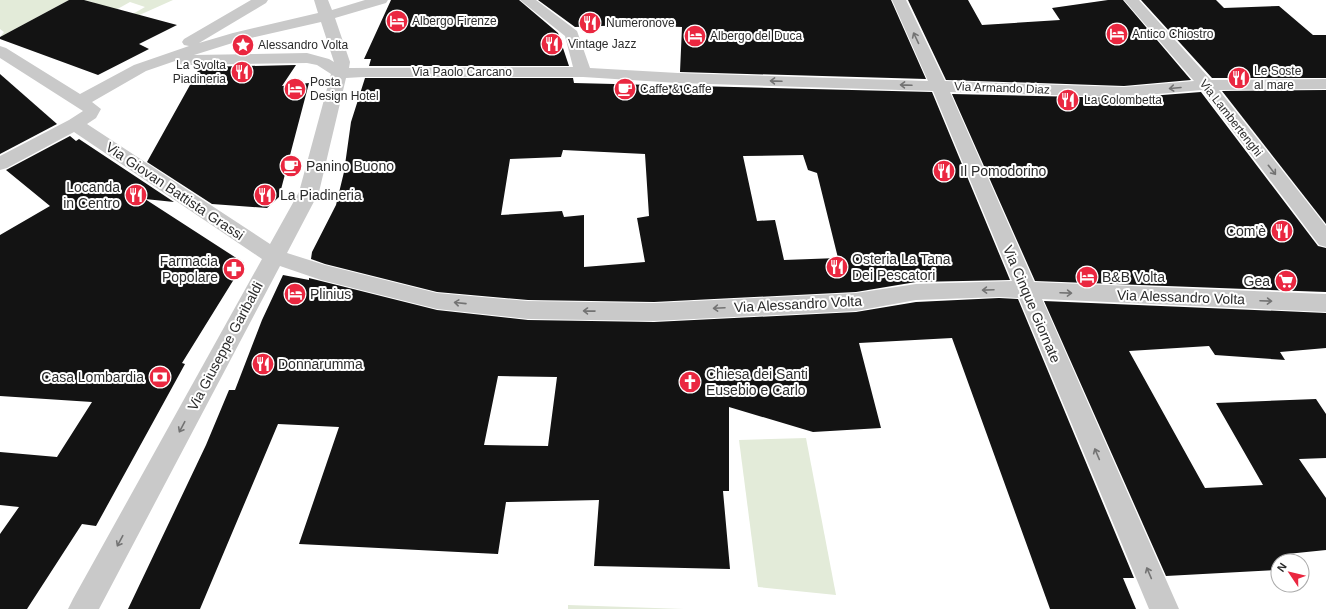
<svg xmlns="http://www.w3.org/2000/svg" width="1326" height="609" viewBox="0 0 1326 609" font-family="Helvetica,sans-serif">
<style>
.green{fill:#e3ebd9}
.building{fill:#131313;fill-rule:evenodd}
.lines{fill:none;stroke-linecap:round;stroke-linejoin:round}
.minor{fill:#c9c9c9;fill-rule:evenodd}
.oneway{stroke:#737373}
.labels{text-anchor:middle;stroke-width:4;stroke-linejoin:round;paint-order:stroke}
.far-poi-label{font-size:12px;fill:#2c2c2c;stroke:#fff;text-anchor:start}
.far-street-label{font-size:12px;fill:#2c2c2c;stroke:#fff}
.poi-label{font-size:14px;fill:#2c2c2c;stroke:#fff;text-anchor:start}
.street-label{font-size:14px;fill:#2c2c2c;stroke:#fff}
</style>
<rect width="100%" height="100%" fill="#fff"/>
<g class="green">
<polygon points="0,0 69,0 0,37 4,32 0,29"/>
<polygon points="84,0 173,0 135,17 131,15 145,7 130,2 105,16 93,2"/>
<polygon points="806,438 836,595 758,587 739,440"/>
<polygon points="568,605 684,609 568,609"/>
</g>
<g class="building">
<polygon points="69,0 84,0 177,25 139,44 149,49 98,75 0,39 0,37"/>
<polygon points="391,0 519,0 558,33 569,66 369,66 371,59 364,59"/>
<polygon points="538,0 891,0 926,79 680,72 682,27 628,25 575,27"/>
<polygon points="908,0 968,0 982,25 1060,20 1052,8 1108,0 1123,0 1191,80 1124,86 946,80"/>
<polygon points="1141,0 1216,0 1224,8 1279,6 1313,35 1326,35 1326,78 1212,78"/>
<polygon points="296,65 282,86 309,83 279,197 267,208 212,204 147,162 200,67"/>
<polygon points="0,74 57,124 0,154"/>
<path d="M365 78H573L574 83 932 92 1010 280 916 282 856 292 654 302 528 300 437 292 325 264 311 259 312 252 336 205 344 172 351 122ZM563 150 645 154 649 216 637 218 645 262 584 267V215L564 217 562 211 501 215 510 159 561 157ZM803 155 808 170 817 173 838 258 784 260 775 220 757 221 743 156Z"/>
<polygon points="1326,90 1326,224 1222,91"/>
<polygon points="1201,92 1318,246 1326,248 1326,292 1035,281 952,94 1124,98"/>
<polygon points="70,136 76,141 79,139 174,202 145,199 244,263 182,363 185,364 96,526 82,524 27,609 0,609 0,534 19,507 0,505 0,452 57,457 92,402 0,396 0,235 50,206 6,170"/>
<path d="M283 275 309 280V278L437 310 528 320 654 322 856 312 916 302 999 298 1018 299 1134 578H1123L1136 609H1050L952 338 859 343 881 428 813 432 729 407V491H723L730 569 594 566 599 500 506 502 498 554 299 544 339 427 278 424 200 609H128L206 445 229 390H235L262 320ZM498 376 557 377 548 446 484 445Z"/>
<polygon points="1044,301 1326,313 1326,348 1280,352 1285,360 1215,355 1209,346 1129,351 1205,488 1263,485 1216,403 1316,399 1326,414 1326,458 1299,459 1326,498 1326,550 1287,554 1292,561 1278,561 1278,570 1166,576"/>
</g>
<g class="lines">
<path class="minor" d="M251 0H268L266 3 199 43 233 33 318 13 314 0H328L332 10 365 0H388L386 3 335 18 350 62 349 68 573 67 565 36 520 0H536L577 31 590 68 678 73 928 81 892 0H906L945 81 1124 87 1194 81 1124 0H1139L1211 80 1326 79V89L1219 90 1326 226V247L1319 245 1202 90 1124 97 950 92 1034 282 1326 294V312L1042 299 1179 609H1149L1019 298 999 297 916 300 856 311 654 321 528 319 437 309 321 280 280 266 99 609H68L73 599 262 259 74 132 7 168 0 170V156L69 120 83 111 0 58V46L6 48 80 94 134 65 189 46 184 45 182 42 184 39ZM321 22 334 62 329 59 307 53 194 55 242 40ZM175 61 177 63 183 65 307 63 317 65 331 74 299 192 270 244 87 124 96 118 101 109 92 102 146 71ZM363 77H583L678 83 933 91 1012 281 916 284 856 293 654 303 528 301 437 293 325 265 287 253 319 192 346 78Z"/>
</g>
<defs><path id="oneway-shaft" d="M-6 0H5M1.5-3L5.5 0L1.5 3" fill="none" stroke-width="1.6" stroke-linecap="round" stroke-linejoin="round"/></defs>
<g class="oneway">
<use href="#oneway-shaft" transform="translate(916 38) rotate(-115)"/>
<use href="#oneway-shaft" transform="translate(776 81) rotate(-178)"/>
<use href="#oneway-shaft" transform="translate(906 85) rotate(-178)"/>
<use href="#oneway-shaft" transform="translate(1175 88) rotate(175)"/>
<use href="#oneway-shaft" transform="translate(1272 170) rotate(52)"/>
<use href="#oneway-shaft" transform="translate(988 290) rotate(178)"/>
<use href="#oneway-shaft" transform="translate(1066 293) rotate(2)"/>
<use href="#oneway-shaft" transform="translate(1266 301) rotate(2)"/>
<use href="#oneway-shaft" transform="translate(460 303) rotate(-174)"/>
<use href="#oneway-shaft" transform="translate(719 308) rotate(177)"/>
<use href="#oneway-shaft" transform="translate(589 311) rotate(-179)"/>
<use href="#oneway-shaft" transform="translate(182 427) rotate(118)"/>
<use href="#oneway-shaft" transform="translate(1097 454) rotate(-113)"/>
<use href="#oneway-shaft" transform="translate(120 541) rotate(118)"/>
<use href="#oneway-shaft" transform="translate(1149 573) rotate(-113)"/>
</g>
<defs>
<g id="hotel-disc" transform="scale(1.15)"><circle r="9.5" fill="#ea2740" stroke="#fff"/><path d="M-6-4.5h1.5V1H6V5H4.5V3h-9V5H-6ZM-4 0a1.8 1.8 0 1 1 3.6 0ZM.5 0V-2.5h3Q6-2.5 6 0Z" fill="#fff"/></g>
<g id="restaurant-disc" transform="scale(1.15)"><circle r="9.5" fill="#ea2740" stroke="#fff"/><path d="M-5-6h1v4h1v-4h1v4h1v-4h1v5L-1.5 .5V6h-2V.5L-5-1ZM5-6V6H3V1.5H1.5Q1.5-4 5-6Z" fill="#fff"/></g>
<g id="sight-disc" transform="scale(1.15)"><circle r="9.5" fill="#ea2740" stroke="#fff"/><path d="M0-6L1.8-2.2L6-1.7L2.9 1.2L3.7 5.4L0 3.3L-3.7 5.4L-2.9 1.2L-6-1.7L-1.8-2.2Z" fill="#fff"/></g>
<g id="cafe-disc" transform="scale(1.15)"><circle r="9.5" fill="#ea2740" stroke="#fff"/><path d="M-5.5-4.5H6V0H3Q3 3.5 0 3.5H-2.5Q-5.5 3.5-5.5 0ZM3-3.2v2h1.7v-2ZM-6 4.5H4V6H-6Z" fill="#fff"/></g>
<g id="pharmacy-disc" transform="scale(1.15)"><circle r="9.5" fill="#ea2740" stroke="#fff"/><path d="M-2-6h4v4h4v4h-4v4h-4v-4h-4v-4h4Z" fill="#fff"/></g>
<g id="supermarket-disc" transform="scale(1.15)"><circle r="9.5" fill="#ea2740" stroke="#fff"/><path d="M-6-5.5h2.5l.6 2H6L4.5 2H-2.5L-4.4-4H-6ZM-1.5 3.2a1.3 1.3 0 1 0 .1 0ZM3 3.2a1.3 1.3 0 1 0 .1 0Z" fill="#fff"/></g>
<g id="bank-disc" transform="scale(1.15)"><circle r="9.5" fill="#ea2740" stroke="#fff"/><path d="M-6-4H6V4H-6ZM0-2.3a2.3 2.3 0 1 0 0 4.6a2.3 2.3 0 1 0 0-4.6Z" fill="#fff"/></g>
<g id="church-disc" transform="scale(1.15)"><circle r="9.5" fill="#ea2740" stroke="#fff"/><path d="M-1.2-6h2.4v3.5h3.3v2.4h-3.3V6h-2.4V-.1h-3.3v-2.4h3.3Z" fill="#fff"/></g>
</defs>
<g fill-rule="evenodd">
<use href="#hotel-disc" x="397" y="21"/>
<use href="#restaurant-disc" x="590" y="23"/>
<use href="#hotel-disc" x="1117" y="34"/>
<use href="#hotel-disc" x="695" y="36"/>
<use href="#restaurant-disc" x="552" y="44"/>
<use href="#sight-disc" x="243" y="45"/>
<use href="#restaurant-disc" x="242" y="72"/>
<use href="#restaurant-disc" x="1239" y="78"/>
<use href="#hotel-disc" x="295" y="89"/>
<use href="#cafe-disc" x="625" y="89"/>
<use href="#restaurant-disc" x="1068" y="100"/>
<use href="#cafe-disc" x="291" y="166"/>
<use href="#restaurant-disc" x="944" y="171"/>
<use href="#restaurant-disc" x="136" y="195"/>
<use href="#restaurant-disc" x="265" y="195"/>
<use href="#restaurant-disc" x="1282" y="231"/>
<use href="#restaurant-disc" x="837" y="267"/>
<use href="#pharmacy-disc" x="234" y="269"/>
<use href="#hotel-disc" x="1087" y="277"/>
<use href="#supermarket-disc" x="1286" y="281"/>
<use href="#hotel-disc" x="295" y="294"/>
<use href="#restaurant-disc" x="263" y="364"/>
<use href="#bank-disc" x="160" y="377"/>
<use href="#church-disc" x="690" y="382"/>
</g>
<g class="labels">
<g class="far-poi-label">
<text x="412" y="25">Albergo Firenze</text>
<text x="606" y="27">Numeronove</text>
<text x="1132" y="38">Antico Chiostro</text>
<text x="710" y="40">Albergo del Duca</text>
<text x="568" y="48">Vintage Jazz</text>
<text x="258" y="49">Alessandro Volta</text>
<text x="226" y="69" text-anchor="end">La Svolta<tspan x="226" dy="14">Piadineria</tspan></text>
<text x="1254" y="75">Le Soste<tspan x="1254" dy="14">al mare</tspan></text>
<text x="310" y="86">Posta<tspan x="310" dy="14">Design Hotel</tspan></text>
<text x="640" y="93">Caffe &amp; Caffe</text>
<text x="1084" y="104">La Colombetta</text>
</g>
<g class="far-street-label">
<text x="462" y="76">Via Paolo Carcano</text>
<text transform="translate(1002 88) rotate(2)" y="4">Via Armando Diaz</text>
<text transform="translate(1231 118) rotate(52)" y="4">Via Lambertenghi</text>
</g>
<g class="poi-label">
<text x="306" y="171">Panino Buono</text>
<text x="960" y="176">Il Pomodorino</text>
<text x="120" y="192" text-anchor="end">Locanda<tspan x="120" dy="16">in Centro</tspan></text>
<text x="280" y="200">La Piadineria</text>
<text x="1266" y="236" text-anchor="end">Com'è</text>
<text x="852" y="264">Osteria La Tana<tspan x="852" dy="16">Dei Pescatori</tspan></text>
<text x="218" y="266" text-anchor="end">Farmacia<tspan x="218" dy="16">Popolare</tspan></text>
<text x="1102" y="282">B&amp;B Volta</text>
<text x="1270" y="286" text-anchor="end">Gea</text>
<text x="310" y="299">Plinius</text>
<text x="278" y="369">Donnarumma</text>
<text x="706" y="379">Chiesa dei Santi<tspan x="706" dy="16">Eusebio e Carlo</tspan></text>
<text x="144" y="382" text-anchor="end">Casa Lombardia</text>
</g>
<g class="street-label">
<text transform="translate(175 191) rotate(34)" y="5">Via Giovan Battista Grassi</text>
<text transform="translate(1181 297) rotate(2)" y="5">Via Alessandro Volta</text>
<text transform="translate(798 304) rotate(-3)" y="5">Via Alessandro Volta</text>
<text transform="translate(1032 304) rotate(67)" y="5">Via Cinque Giornate</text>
<text transform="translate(225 346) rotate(-62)" y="5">Via Giuseppe Garibaldi</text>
</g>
</g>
<g transform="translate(1290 573) rotate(305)"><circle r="19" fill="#ffffff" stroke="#ababab"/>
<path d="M0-3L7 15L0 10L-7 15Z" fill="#ea2740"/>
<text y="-6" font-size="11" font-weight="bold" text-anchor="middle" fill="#2c2c2c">N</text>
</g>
</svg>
